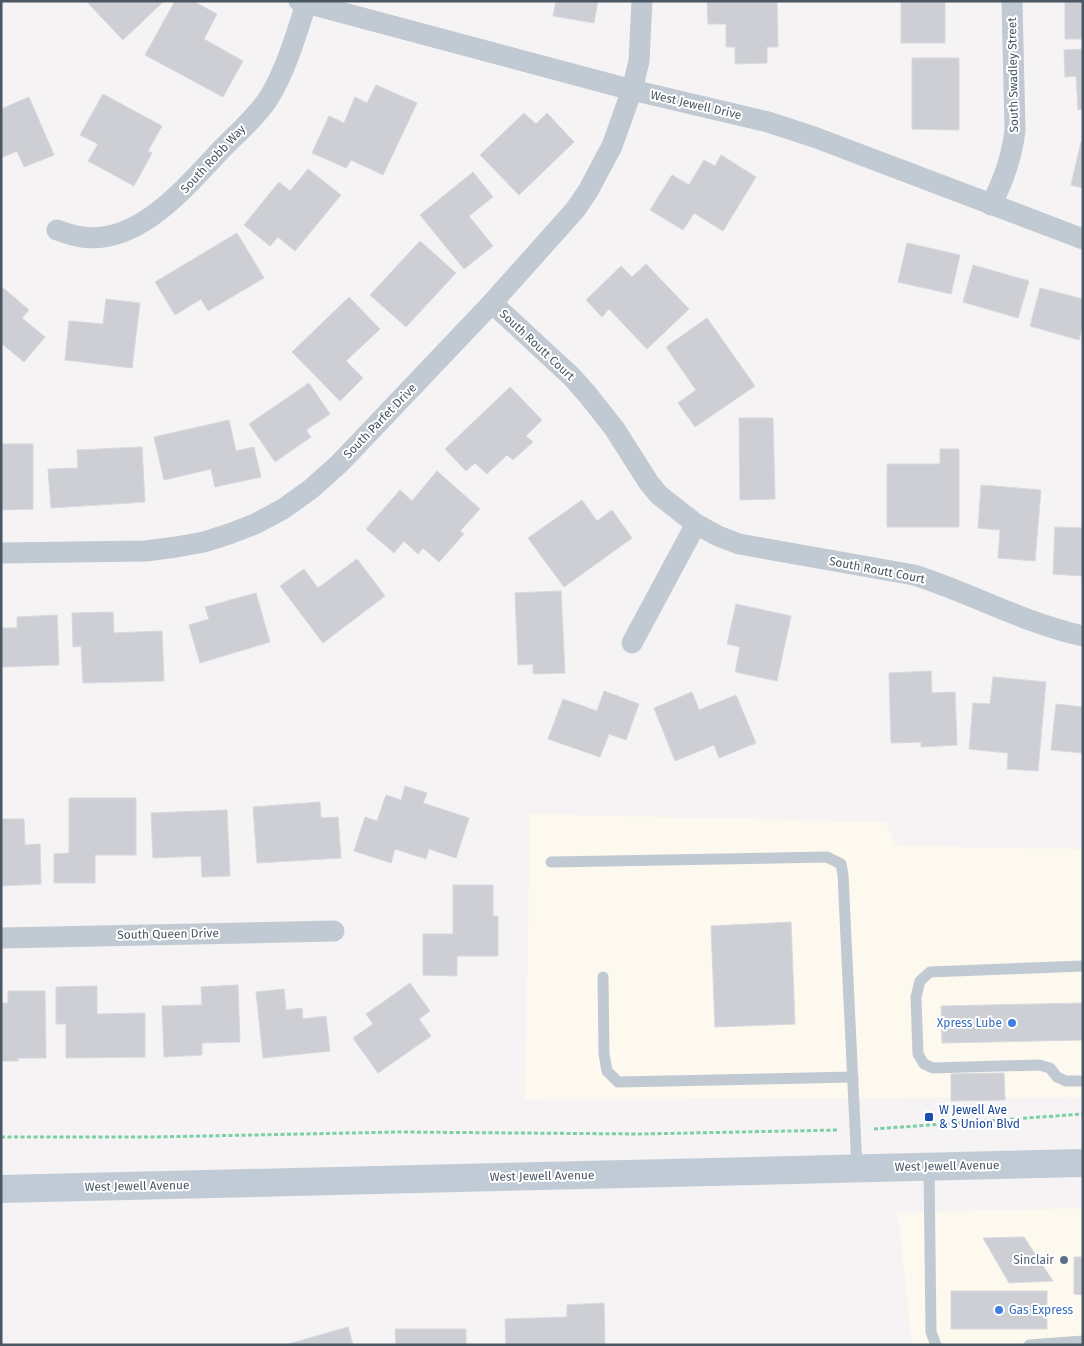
<svg xmlns="http://www.w3.org/2000/svg" width="1084" height="1346" viewBox="0 0 1084 1346" font-family="'Fira Sans',sans-serif">
<style>
.commercial{fill:#fdf9ef}
.building{fill:#cdcfd5;stroke:#d7d9de}
.lines{fill:none;stroke-linecap:round;stroke-linejoin:round}
.path{stroke:#7ad0a6;stroke-width:3;stroke-dasharray:4 2.5;stroke-linecap:butt}
.lane{stroke:#c1cad2;stroke-width:11}
.street{stroke:#c1cad2;stroke-width:21}
.secondary{stroke:#c1cbd6;stroke-width:28}
.shop-dot{fill:#3f7fe0;stroke:#fff;stroke-width:2}
.transit-dot{fill:#1a4fb4;stroke:#fff;stroke-width:2}
.service-dot{fill:#5c6f8a;stroke:#fff;stroke-width:2}
.labels{text-anchor:middle;stroke-width:4;stroke-linejoin:round;paint-order:stroke}
.street-label{font-size:12px;fill:#4a5661;stroke:#fff}
.shop-label{font-size:12px;fill:#366cbe;stroke:#fff;text-anchor:end}
.transit-label{font-size:12px;fill:#164399;stroke:#fff;text-anchor:start}
.service-label{font-size:12px;fill:#4e5e75;stroke:#fff;text-anchor:end}
</style>
<rect width="100%" height="100%" fill="#f5f3f3"/>
<g class="commercial">
<polygon points="530,814 886,822 896,846 1083,849 1083,1097 525,1100"/>
<polygon points="1083,1208 1083,1345 912,1345 898,1213"/>
</g>
<g class="building">
<polygon points="86,1 164,1 123,40"/>
<polygon points="175,1 193,1 217,14 204,39 243,61 223,97 145,55"/>
<polygon points="556,1 598,1 594,23 553,16"/>
<polygon points="707,1 777,2 778,47 767,47 767,63 735,64 735,47 726,47 726,24 708,24"/>
<rect x="901" y="1" width="44" height="42"/>
<rect x="1065" y="1" width="18" height="38"/>
<polygon points="1083,49 1083,109 1078,110 1076,76 1065,77 1064,50"/>
<polygon points="912,58 959,58 959,130 912,129"/>
<polygon points="376,85 417,103 383,175 351,160 346,168 312,153 329,116 344,123 355,97 367,103"/>
<polygon points="103,94 162,126 148,151 152,153 134,186 88,161 98,144 80,135"/>
<polygon points="29,97 54,155 24,167 17,151 1,158 1,109"/>
<polygon points="524,113 536,124 547,113 574,142 519,195 480,155"/>
<polygon points="1081,142 1083,142 1083,188 1071,185"/>
<polygon points="721,155 756,177 723,231 694,213 683,230 650,210 672,175 689,185 704,160 715,166"/>
<polygon points="308,169 341,195 295,251 278,237 270,246 244,225 279,182 290,191"/>
<polygon points="473,172 493,197 469,216 493,246 464,269 420,215"/>
<polygon points="237,233 264,278 208,311 201,299 175,315 155,282"/>
<polygon points="420,241 456,273 406,327 370,295"/>
<polygon points="907,243 960,255 951,294 898,282"/>
<polygon points="646,264 689,309 647,349 609,309 602,317 586,300 621,266 632,277"/>
<polygon points="973,265 1029,281 1018,318 963,302"/>
<polygon points="1,286 29,310 22,318 45,337 24,362 1,343"/>
<polygon points="1040,288 1083,299 1083,325 1079,340 1030,326"/>
<polygon points="349,297 380,329 346,361 363,378 340,401 292,352"/>
<polygon points="106,299 140,303 132,368 65,360 69,321 103,324"/>
<polygon points="707,318 755,386 695,427 678,403 696,390 666,347"/>
<polygon points="309,383 330,414 306,430 311,437 275,462 249,424"/>
<polygon points="510,387 542,420 526,436 533,442 513,460 507,455 487,474 475,463 466,471 445,449"/>
<polygon points="739,418 773,418 775,499 740,500"/>
<polygon points="229,420 236,451 254,447 261,477 215,487 211,469 164,480 154,437"/>
<polygon points="1,444 33,444 33,509 1,510"/>
<polygon points="142,447 145,502 51,508 48,469 78,468 77,450"/>
<polygon points="940,449 959,449 959,527 887,527 887,464 940,464"/>
<polygon points="437,471 480,509 460,531 464,534 439,562 423,548 418,554 404,541 394,553 366,529 400,490 412,501"/>
<polygon points="981,485 1041,490 1035,561 998,558 1000,530 978,528"/>
<polygon points="582,500 597,521 612,510 632,538 564,587 528,538"/>
<polygon points="1055,527 1083,528 1083,576 1053,574"/>
<polygon points="357,559 385,596 323,643 280,586 304,569 318,588"/>
<polygon points="561,591 565,673 533,674 533,664 518,665 515,593"/>
<polygon points="256,593 270,642 200,663 189,625 209,619 205,607"/>
<polygon points="736,604 791,616 777,681 735,672 740,647 727,644"/>
<polygon points="113,612 114,633 162,631 164,681 83,683 81,646 73,647 72,613"/>
<polygon points="57,615 59,665 1,667 1,628 17,628 17,617"/>
<polygon points="931,671 932,693 955,692 957,745 921,747 921,742 891,743 889,673"/>
<polygon points="993,677 1046,682 1038,771 1007,769 1008,753 969,749 973,703 990,704"/>
<polygon points="604,691 639,704 626,740 609,734 600,757 548,739 563,699 597,711"/>
<polygon points="692,692 699,710 736,695 756,743 719,758 714,745 675,761 654,708"/>
<polygon points="1056,704 1083,707 1083,753 1051,750"/>
<polygon points="405,786 427,793 423,803 469,818 456,858 429,849 426,859 395,849 391,863 354,851 365,817 377,821 386,795 401,800"/>
<polygon points="69,798 136,798 136,855 95,855 95,883 54,883 54,854 69,853"/>
<polygon points="320,802 321,818 338,817 341,858 257,863 253,807"/>
<polygon points="227,810 230,876 202,877 201,856 153,858 151,813"/>
<polygon points="1,819 24,819 25,845 40,844 41,884 1,886"/>
<polygon points="453,885 493,885 493,916 498,916 498,956 457,956 457,976 423,975 423,934 453,934"/>
<polygon points="791,922 795,1024 715,1027 711,926"/>
<polygon points="410,983 430,1011 419,1019 431,1036 378,1073 353,1038 373,1024 366,1014"/>
<polygon points="238,985 240,1042 202,1043 202,1055 164,1057 162,1006 202,1005 201,987"/>
<polygon points="97,986 97,1014 145,1013 145,1057 66,1058 66,1024 56,1024 56,987"/>
<polygon points="284,989 286,1010 302,1008 303,1019 326,1016 330,1051 263,1058 256,992"/>
<polygon points="8,991 45,991 46,1058 18,1058 18,1061 1,1061 1,1003 8,1003"/>
<polygon points="1083,1003 1083,1040 942,1043 941,1006"/>
<polygon points="1004,1073 1005,1100 951,1101 951,1074"/>
<polygon points="1024,1237 1053,1281 1009,1283 983,1238"/>
<polygon points="1074,1257 1083,1257 1083,1295 1074,1294"/>
<rect x="951" y="1291" width="96" height="38"/>
<polygon points="604,1303 605,1345 506,1345 505,1319 567,1317 567,1305"/>
<polygon points="348,1327 353,1345 285,1345"/>
<polygon points="395,1329 466,1329 466,1345 396,1345"/>
</g>
<g class="lines">
<g class="path">
<polyline points="874,1129 1083,1114"/>
<polyline points="1,1137 154,1137 400,1132 641,1134 838,1130"/>
</g>
<g class="lane">
<polyline points="551,862 827,857 841,864 843,875 857,1168"/>
<polyline points="1083,966 930,972 920,981 916,997 918,1054 924,1064 933,1068 1039,1065 1050,1068 1057,1077 1066,1081 1083,1081"/>
<polyline points="603,977 604,1054 607,1071 618,1082 853,1077"/>
<polyline points="929,1167 931,1332 936,1345"/>
<polyline points="1029,1345 1083,1341"/>
</g>
<g class="street">
<polyline points="299,1 632,90 768,122 814,137 1083,239"/>
<path d="M991 205C1004 180 1012 157 1015 130L1012 1"/>
<path d="M57 230C65 233 74 236 82 237 138 245 185 188 219 152 236 134 257 117 270 96 287 67 296 35 306 4"/>
<path d="M492 303 572 377 587 394 614 428 649 483 659 495 696 524 718 536 739 544 914 575C971 593 1024 623 1083 636"/>
<polyline points="1,553 146,551 176,547 204,542 229,534 255,524 283,509 311,489 340,463 492,303 575,210 588,191 612,146 632,90 639,61 642,1"/>
<polyline points="632,643 696,524"/>
<polyline points="1,938 334,931"/>
</g>
<polyline class="secondary" points="1,1189 1083,1163"/>
</g>
<g class="shop-dot">
<circle cx="1012" cy="1023" r="5"/>
<circle cx="999" cy="1310" r="5"/>
</g>
<rect class="transit-dot" x="924" y="1112" width="10" height="10" rx="2.5"/>
<circle class="service-dot" cx="1064" cy="1260" r="5"/>
<g class="labels">
<g class="street-label">
<text transform="translate(1013 75) rotate(-91)" y="4">South Swadley Street</text>
<text transform="translate(696 105) rotate(13)" y="4">West Jewell Drive</text>
<text transform="translate(213 159) rotate(-47)" y="4">South Robb Way</text>
<text transform="translate(537 345) rotate(43)" y="4">South Routt Court</text>
<text transform="translate(380 421) rotate(-46)" y="4">South Parfet Drive</text>
<text transform="translate(877 570) rotate(11)" y="4">South Routt Court</text>
<text transform="translate(168 934) rotate(-1)" y="4">South Queen Drive</text>
<text transform="translate(947 1166) rotate(-1)" y="4">West Jewell Avenue</text>
<text transform="translate(542 1176) rotate(-1)" y="4">West Jewell Avenue</text>
<text transform="translate(137 1186) rotate(-1)" y="4">West Jewell Avenue</text>
</g>
<g class="shop-label">
<text x="1002" y="1027">Xpress Lube</text>
<text x="1009" y="1314" text-anchor="start">Gas Express</text>
</g>
<g class="transit-label">
<text x="939" y="1114">W Jewell Ave<tspan x="939" dy="14">&amp; S Union Blvd</tspan></text>
</g>
<g class="service-label">
<text x="1054" y="1264">Sinclair</text>
</g>
</g>
<rect width="1084" height="1346" fill="none" stroke="#4a5661" stroke-width="5"/>
</svg>
